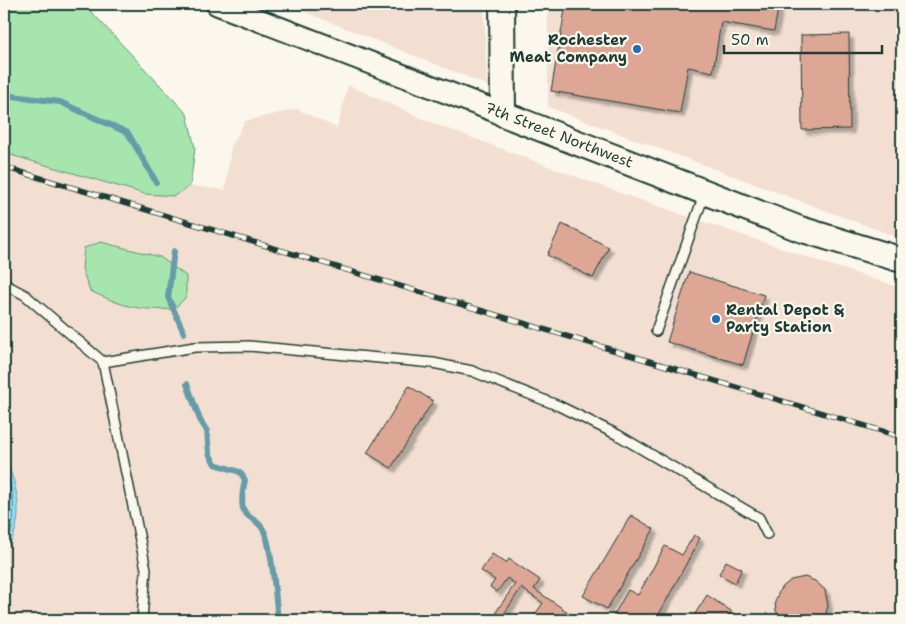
<svg xmlns="http://www.w3.org/2000/svg" width="906" height="624" viewBox="0 0 906 624" font-family="'Shantell Sans',sans-serif">
<style>
.built{fill:#f2dfd2}
.green{fill:#a6e6ae;stroke:#629271}
.water{fill:#93dbf5;stroke:#659ca8}
.lines{fill:none;stroke-linecap:round;stroke-linejoin:round}
.shore{stroke:#4d7c81;stroke-width:1}
.stream{stroke:#659ca8;stroke-width:6}
.building{fill:#dda695;stroke:#1f3d34;filter:url(#shadow)}
.service-casing{stroke:#1f3d34;stroke-width:12}
.tertiary-casing{stroke:#1f3d34;stroke-width:25}
.secondary-casing{stroke:#1f3d34;stroke-width:28}
.service{stroke:#fbf7ec;stroke-width:9}
.tertiary{stroke:#fbf7ec;stroke-width:21}
.secondary{stroke:#fbf7ec;stroke-width:24}
.rail-casing{stroke:#1f3d34;stroke-width:5.5}
.rail{stroke:#fbf7ec;stroke-width:4;stroke-dasharray:11;stroke-linecap:butt}
.poi-dot{fill:#1f6fb2;stroke:#fbf7ec;stroke-width:2}
.labels{text-anchor:middle;stroke-width:4.5;stroke-linejoin:round;paint-order:stroke}
.poi-label{font-size:15px;font-weight:bold;fill:#1f3d34;stroke:#fbf7ec;text-anchor:end}
.street-label{font-size:15px;fill:#1f3d34;stroke:#fbf7ec}
</style>
<defs>
<filter id="shadow"><feDropShadow dx="4.5" dy="4.5" stdDeviation="1" flood-color="#0004"/></filter>
</defs>
<rect width="100%" height="100%" fill="#fbf7ec"/>
<filter id="ink" filterUnits="userSpaceOnUse"><feTurbulence type="fractalNoise" baseFrequency=".02" numOctaves="2"/><feDisplacementMap in="SourceGraphic" scale="10" xChannelSelector="R" yChannelSelector="G"/><feConvolveMatrix kernelMatrix="1 2 1 2 8 2 1 2 1" color-interpolation-filters="sRGB"/></filter>
<g filter="url(#ink)">
<g class="built">
<polygon points="285,4 484,4 487,85"/>
<polygon points="548,4 902,4 902,239 548,107"/>
<polygon points="348,85 435,124 626,195 830,265 902,288 902,620 4,620 4,153 145,194 174,196 190,186 225,190 231,147 245,121 297,109 337,128"/>
</g>
<g class="green">
<polygon points="4,4 84,4 187,114 195,148 190,186 174,196 145,194 4,153"/>
<path d="M101 242 160 257 186 276V297L174 309C137 311 123 306 90 291L82 269 84 248Z"/>
</g>
<path class="water" d="M4 456C18 485 27 525 4 551Z"/>
<g class="lines">
<path class="shore" d="M4 467C13 487 20 525 4 544"/>
<g class="stream">
<polyline points="4,95 60,102 128,133 156,182"/>
<polyline points="174,251 168,297 184,333"/>
<path d="M187 384 200 420 207 431 209 453 215 464 240 472 245 480C234 530 258 507 267 539 274 565 275 594 278 620"/>
</g>
</g>
<g class="building">
<polygon points="566,4 779,4 774,31 721,22 713,72 688,67 680,113 551,91"/>
<polygon points="849,34 850,129 802,130 801,35"/>
<polygon points="562,224 609,247 593,278 547,255"/>
<polygon points="689,272 764,295 743,365 667,342"/>
<polygon points="899,325 902,326 902,391 899,390"/>
<polygon points="409,386 433,401 391,468 367,453"/>
<polygon points="631,515 654,529 607,609 583,596"/>
<polygon points="694,535 700,538 656,620 611,620 628,590 638,595 665,546 682,555"/>
<polygon points="492,554 506,563 509,559 540,580 534,589 575,617 574,620 563,615 559,620 531,620 543,603 521,588 502,617 496,612 515,584 507,578 497,592 490,587 495,580 481,571"/>
<polygon points="726,561 742,569 735,583 719,574"/>
<polygon points="805,577 815,581 825,590 828,606 825,616 822,620 781,620 776,611 775,602 780,589 791,580"/>
<polygon points="707,595 731,611 725,620 698,620 693,617"/>
</g>
<g class="lines">
<g class="service-casing">
<g id="service">
<polyline points="4,284 25,295 103,362 146,569 142,620"/>
<polyline points="656,331 705,192"/>
<polyline points="103,362 195,347 249,346 433,363 472,371 559,406 618,435 759,518 767,534"/>
</g>
</g>
<g class="tertiary-casing">
<polyline id="tertiary" points="217,4 503,114"/>
</g>
<g class="secondary-casing">
<polyline id="secondary" points="502,4 503,114 800,229 902,260"/>
</g>
<use href="#service" class="service"/>
<use href="#tertiary" class="tertiary"/>
<use href="#secondary" class="secondary"/>
<g class="rail-casing">
<polyline id="rail" points="4,167 902,437"/>
</g>
<use href="#rail" class="rail"/>
</g>
</g>
<g class="poi-dot">
<circle cx="637" cy="49" r="5"/>
<circle cx="716" cy="319" r="5"/>
</g>
<g class="labels">
<g class="poi-label">
<text x="627" y="45">Rochester<tspan x="627" dy="17">Meat Company</tspan></text>
<text x="726" y="315" text-anchor="start">Rental Depot &amp;<tspan x="726" dy="17">Party Station</tspan></text>
</g>
<g class="street-label">
<text transform="translate(559 135) rotate(21)" y="5">7th Street Northwest</text>
</g>
</g>
<rect width="906" height="624" fill="none" stroke="#fbf7ec" stroke-width="20"/>
<rect x="10" y="10" width="886" height="604" fill="none" stroke="#1f3d34" stroke-width="2" filter="url(#ink)"/>
<path d="M724 45v8h158v-8" fill="none" stroke="#1f3d34" stroke-width="2.5"/>
<text x="731" y="45" font-size="15" fill="#1f3d34" stroke="#fbf7ec" stroke-width="4" paint-order="stroke">50 m</text>
</svg>
